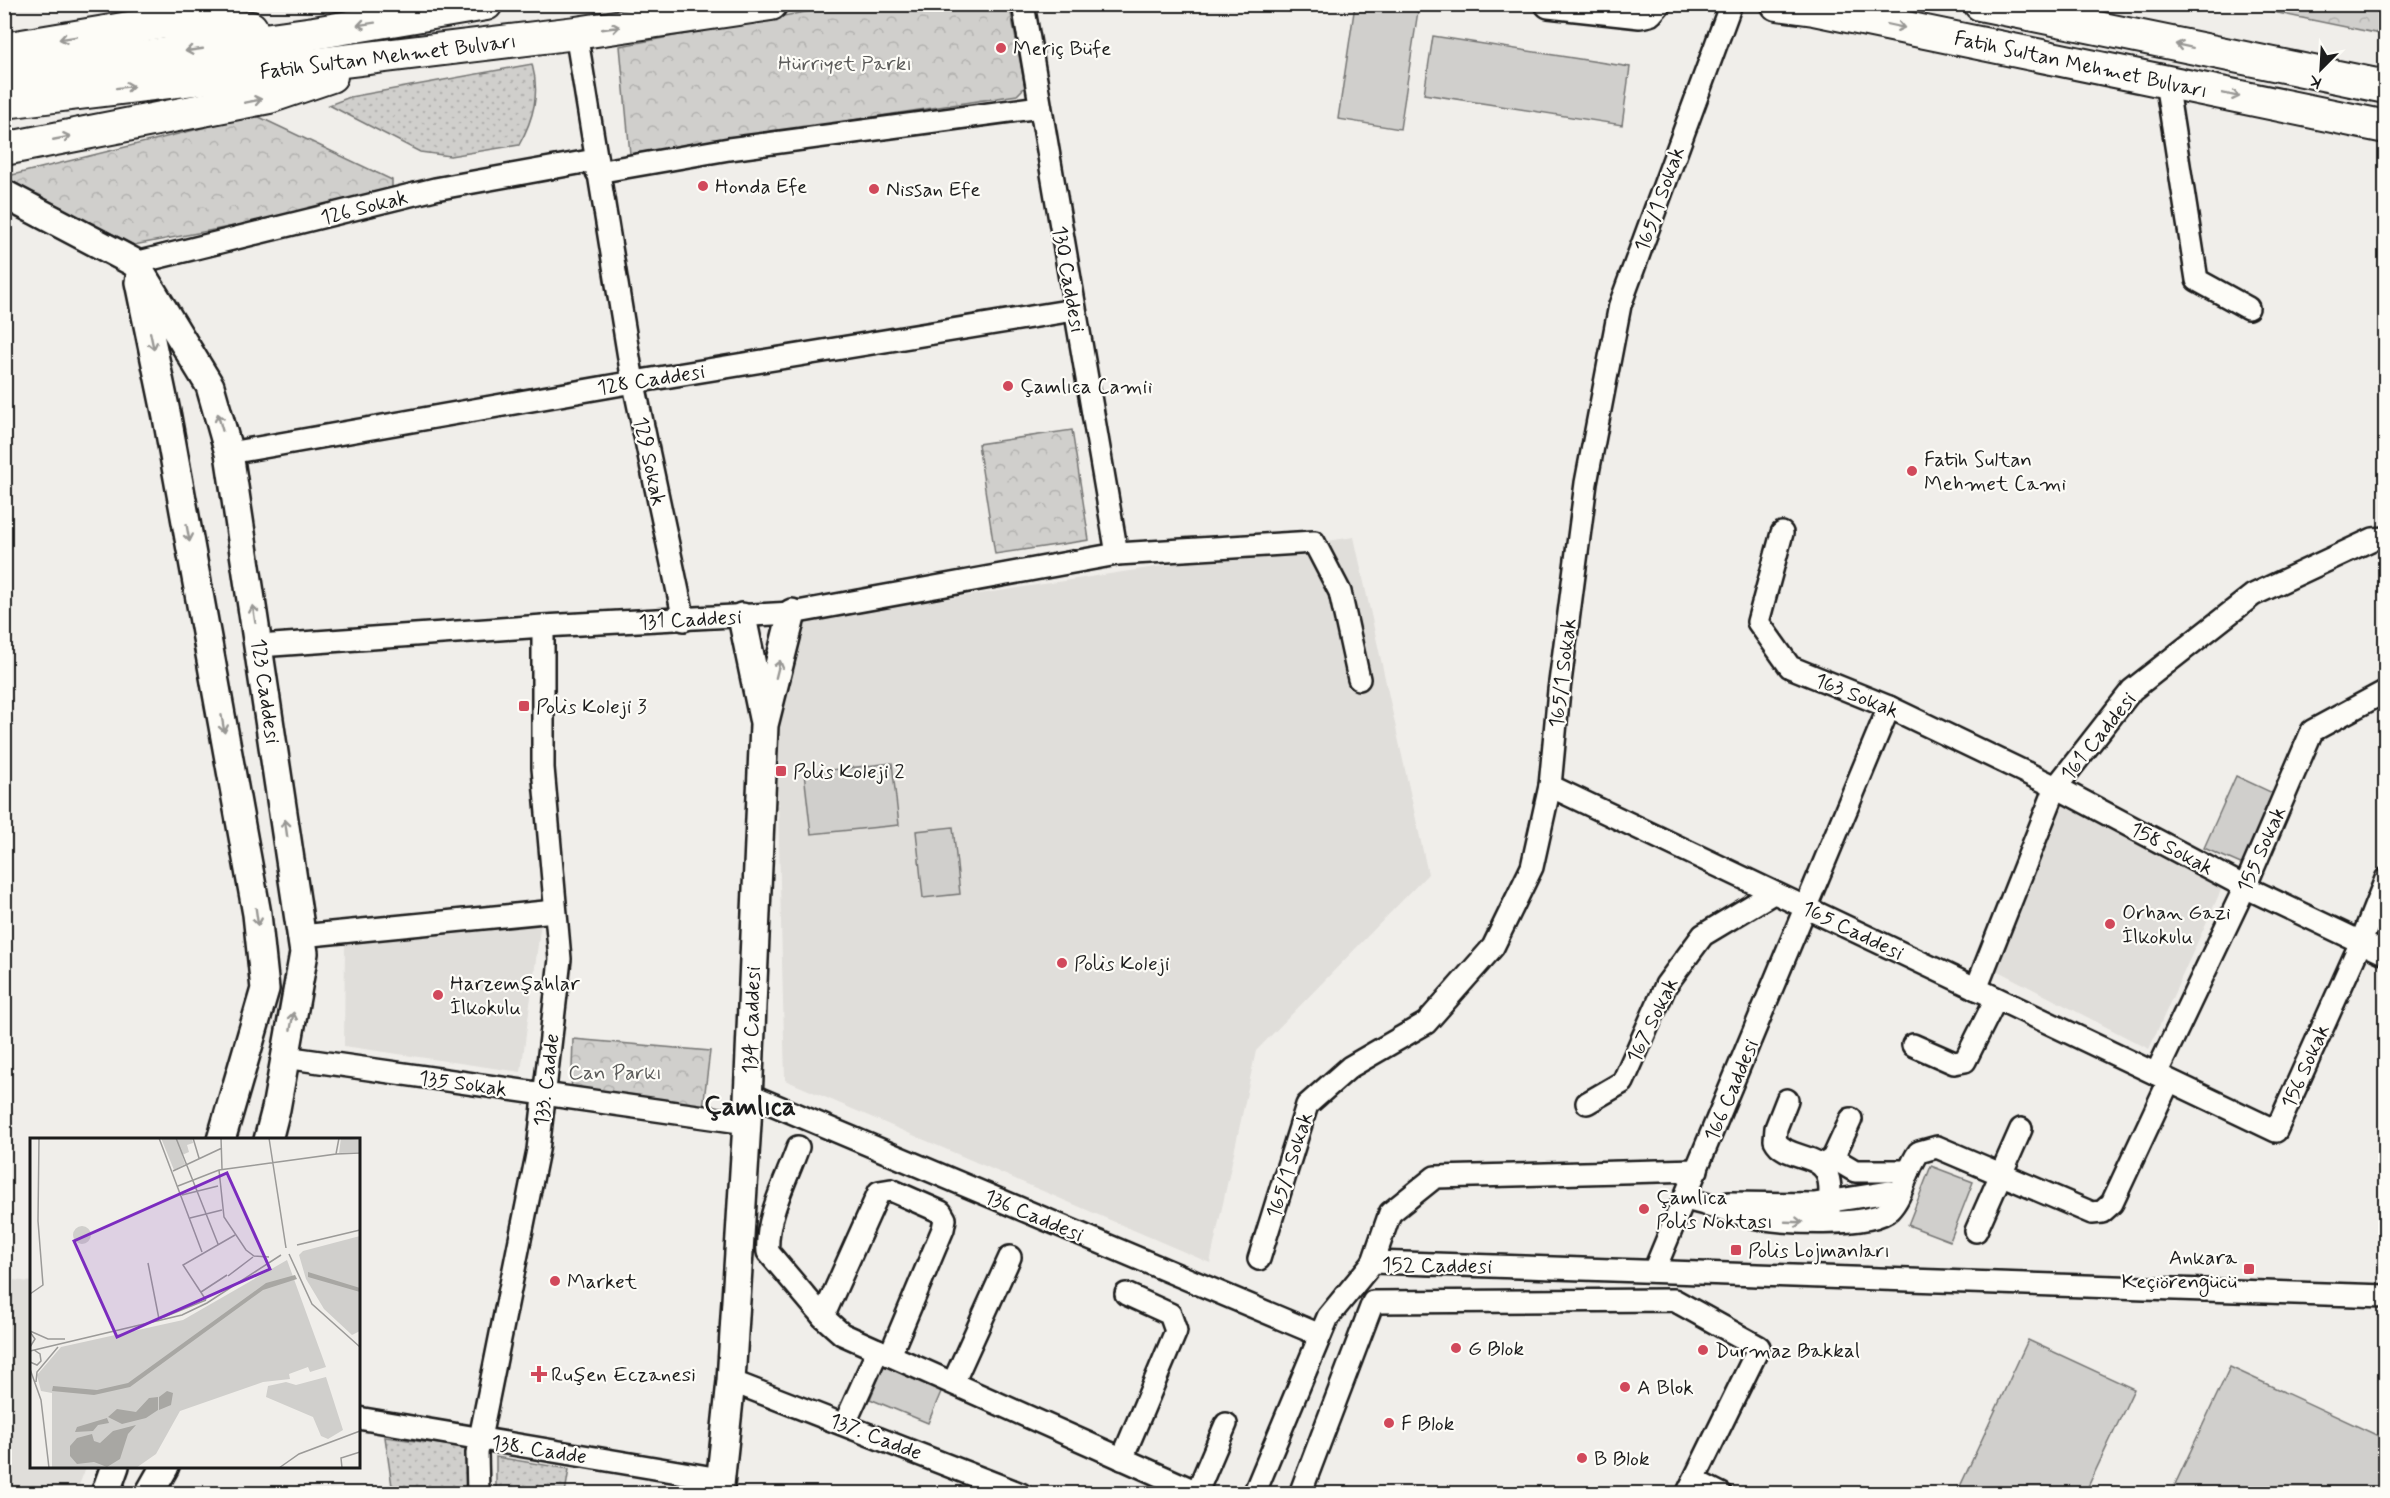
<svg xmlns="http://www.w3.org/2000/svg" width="2390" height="1498" viewBox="0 0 2390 1498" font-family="Mynerve,sans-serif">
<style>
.built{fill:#e0deda}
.grass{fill:url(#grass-dots);stroke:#767674;stroke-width:1.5}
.forest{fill:url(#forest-crowns);stroke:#767674;stroke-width:1.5}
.pitch{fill:#d0cfcc;stroke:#767674;stroke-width:1.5}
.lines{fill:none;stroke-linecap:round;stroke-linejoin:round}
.minor-casing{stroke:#1c1c1c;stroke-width:26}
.major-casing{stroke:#1c1c1c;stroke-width:32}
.highway-casing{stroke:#1c1c1c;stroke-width:36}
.minor{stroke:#fdfcf7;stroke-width:21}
.major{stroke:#fdfcf7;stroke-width:27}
.highway{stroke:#fdfcf7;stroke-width:32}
.oneway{stroke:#989794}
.poi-dot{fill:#d1495b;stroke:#fdfcf7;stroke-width:2}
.labels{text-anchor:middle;stroke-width:4.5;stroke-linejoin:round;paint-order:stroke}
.poi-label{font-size:21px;fill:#1c1c1c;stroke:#fdfcf7;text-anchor:start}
.street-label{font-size:21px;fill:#1c1c1c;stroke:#fdfcf7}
.park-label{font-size:21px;fill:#5b5b5a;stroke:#fdfcf7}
.district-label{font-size:27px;font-weight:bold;fill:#1c1c1c;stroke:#fdfcf7}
.inset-road{fill:none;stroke:#9b9a98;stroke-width:1.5}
.view{fill:#7b2cbf;fill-opacity:0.15;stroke:#7b2cbf;stroke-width:3}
.inset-edge{fill:none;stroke:#1c1c1c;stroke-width:3}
</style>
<defs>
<pattern id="grass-dots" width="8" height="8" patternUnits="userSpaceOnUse" patternTransform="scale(1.5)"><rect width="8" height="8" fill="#d0cfcc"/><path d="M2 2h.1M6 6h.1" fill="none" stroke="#b2b1af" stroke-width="1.8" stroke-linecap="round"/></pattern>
<pattern id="forest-crowns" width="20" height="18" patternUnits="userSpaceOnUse" patternTransform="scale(1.5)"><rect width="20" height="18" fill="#d0cfcc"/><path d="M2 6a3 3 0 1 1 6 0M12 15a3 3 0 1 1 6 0" fill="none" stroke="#b2b1af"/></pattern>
</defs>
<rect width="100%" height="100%" fill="#f0eeea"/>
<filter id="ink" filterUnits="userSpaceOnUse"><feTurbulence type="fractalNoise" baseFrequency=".0167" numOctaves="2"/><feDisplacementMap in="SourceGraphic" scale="12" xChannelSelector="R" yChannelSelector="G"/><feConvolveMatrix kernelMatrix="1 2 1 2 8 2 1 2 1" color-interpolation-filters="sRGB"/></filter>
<g filter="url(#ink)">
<g class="built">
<polygon points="1354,537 1428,874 1256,1051 1210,1263 785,1080 776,724 800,621"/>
<polygon points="2063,798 2227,877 2149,1049 1996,970"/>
<polygon points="541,922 521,1072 344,1046 345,945"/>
<polygon points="5,1279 31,1282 32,1466 86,1467 76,1493 5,1493"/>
</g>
<g class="grass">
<path d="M532 64C540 93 534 118 519 145L450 156 420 152 329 105 350 97Z"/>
<polygon points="385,1437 470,1448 467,1493 393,1493"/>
<polygon points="496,1457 569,1469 565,1493 496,1493"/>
</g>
<g class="forest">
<polygon points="843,5 1004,5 1010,8 1025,87 1017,95 630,154 620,46"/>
<polygon points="2239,5 2385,5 2385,35"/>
<polygon points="255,115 392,180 392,196 134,245 5,179 4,177"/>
<polygon points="1072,430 1089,540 995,554 978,444"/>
<polygon points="573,1039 710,1051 703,1108 571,1099"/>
</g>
<g class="pitch">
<polygon points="1355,5 1378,5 1418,11 1400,129 1338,119"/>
<polygon points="1433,36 1630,67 1622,125 1424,94"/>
<polygon points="892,763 899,825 811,834 804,773"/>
<polygon points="2236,776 2275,794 2243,865 2204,848"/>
<polygon points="953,827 960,894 923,898 916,831"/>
<polygon points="1931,1166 1973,1182 1950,1241 1908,1225"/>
<polygon points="2028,1340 2134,1389 2085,1493 1957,1493"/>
<polygon points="885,1363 943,1387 928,1423 870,1399"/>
<polygon points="2230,1367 2385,1439 2385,1478 2378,1493 2171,1493"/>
</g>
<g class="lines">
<g class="minor-casing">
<g id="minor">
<polyline points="1023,4 1117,554"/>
<polyline points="576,33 631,370 684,620"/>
<polyline points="2166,82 2197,280 2248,308"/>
<polyline points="597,172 729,149 1040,107"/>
<polyline points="135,263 435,189 595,160"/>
<polyline points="229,453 634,382 1074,310"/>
<polyline points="1782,533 1758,622 1790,667 1889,707 2056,787 2245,887 2386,954"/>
<polyline points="259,646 543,626 792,613 1117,554 1314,542 1340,592 1359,679"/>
<polyline points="1550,786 2276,1131 2361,942 2386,879"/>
<polyline points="301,936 555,911"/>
<polyline points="1976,989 2056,787 2132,690 2253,595 2373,539 2386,538"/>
<polyline points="1913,1045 1954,1063 1965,1061 1996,999"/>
<polyline points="285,1057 747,1123"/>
<polyline points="2156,1074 2245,887 2312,731 2386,691"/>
<polyline points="748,1094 1320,1335"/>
<path d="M1787 1100 1776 1128 1775 1140C1785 1160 1822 1152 1828 1177 1832 1188 1829 1203 1829 1215"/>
<polyline points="1587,1103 1623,1082 1666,985 1703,935 1773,893"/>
<path d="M798 1147C787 1179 765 1218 768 1252L823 1317 842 1334 1197 1492 1226 1424"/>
<polyline points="1833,1158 1855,1171 1909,1171"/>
<polyline points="1823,1165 1833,1158 1851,1119"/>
<path d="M1685 1199C1708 1204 1730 1212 1753 1217 1779 1223 1870 1228 1889 1210 1904 1195 1906 1169 1919 1152L1937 1147 2092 1213 2102 1212 2112 1203 2169 1081"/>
<polyline points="1729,1203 1814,1204 1889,1192 1898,1194"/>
<polyline points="1976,1231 2021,1129"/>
<polyline points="1259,1259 1307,1105 1350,1067 1426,1023 1493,947 1532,867 1550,786 1559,690 1586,483 1620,305 1731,4"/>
<polyline points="1373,1262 1390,1213 1435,1177 1697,1170"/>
<polyline points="1654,1271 1889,707"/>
<polyline points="823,1317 879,1192 891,1190 941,1212 945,1219 943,1229 890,1355"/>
<polyline points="731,1381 1021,1494"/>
<polyline points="953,1383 1010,1257"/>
<polyline points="358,1418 720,1479"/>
<polyline points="845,1423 878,1350"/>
<polyline points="1122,1459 1176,1331 1170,1314 1126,1294"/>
<polyline points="1695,1481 1721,1494"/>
<polyline points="478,1494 477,1453 538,1150 560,959 543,768 543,626"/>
<polyline points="1254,1494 1328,1317 1373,1262 2386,1296"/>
<polyline points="1300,1494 1373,1302 1674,1300 1759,1347 1687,1494"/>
</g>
</g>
<g class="major-casing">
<g id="major">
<polyline points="1549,4 1640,14 1649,12 1656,4"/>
<polyline points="4,194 135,263 210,386 229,453 304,953 276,1109 268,1140"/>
<polyline points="139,282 167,417 257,914 265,989 221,1140"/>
<polyline points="742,617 763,718"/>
<polyline points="105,1494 115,1466"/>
<polyline points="149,1494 165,1466"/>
<polyline points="719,1494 731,1381 747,1123 764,725 792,613"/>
</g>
</g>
<g class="highway-casing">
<g id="highway">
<polyline points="1777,4 1814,9 2386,127"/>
<polyline points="1980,4 2386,87"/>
<polyline points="4,49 165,22 251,28"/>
<polyline points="4,77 314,33 486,4"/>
<polyline points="4,102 576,33 771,4"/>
<polyline points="4,149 269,97 331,76"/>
</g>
</g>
<use href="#minor" class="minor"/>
<use href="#major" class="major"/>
<use href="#highway" class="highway"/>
</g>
<defs><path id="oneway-shaft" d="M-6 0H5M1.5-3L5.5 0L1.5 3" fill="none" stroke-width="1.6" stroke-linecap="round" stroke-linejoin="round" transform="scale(1.5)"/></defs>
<g class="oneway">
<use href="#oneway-shaft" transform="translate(366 24) rotate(171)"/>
<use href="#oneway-shaft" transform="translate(1896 26) rotate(12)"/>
<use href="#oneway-shaft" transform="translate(611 28) rotate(-8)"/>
<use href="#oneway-shaft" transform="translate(68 38) rotate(171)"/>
<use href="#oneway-shaft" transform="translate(2184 46) rotate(-168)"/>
<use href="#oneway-shaft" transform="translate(194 50) rotate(172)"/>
<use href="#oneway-shaft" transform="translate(125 87) rotate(-7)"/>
<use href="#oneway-shaft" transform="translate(2231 95) rotate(12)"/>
<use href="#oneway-shaft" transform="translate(253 101) rotate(-11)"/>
<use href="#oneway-shaft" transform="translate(62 138) rotate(-11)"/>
<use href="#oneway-shaft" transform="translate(152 341) rotate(78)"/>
<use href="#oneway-shaft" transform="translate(220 422) rotate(-106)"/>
<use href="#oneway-shaft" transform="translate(188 533) rotate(80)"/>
<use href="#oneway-shaft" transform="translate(254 614) rotate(-99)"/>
<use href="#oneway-shaft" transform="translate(778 669) rotate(-76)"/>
<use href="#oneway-shaft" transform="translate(223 724) rotate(80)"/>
<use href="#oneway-shaft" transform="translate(286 828) rotate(-98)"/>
<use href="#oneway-shaft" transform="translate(257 917) rotate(82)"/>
<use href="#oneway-shaft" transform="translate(292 1021) rotate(-80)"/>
<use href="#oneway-shaft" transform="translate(1794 1222) rotate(2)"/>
</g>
</g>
<g class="poi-dot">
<circle cx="1001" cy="48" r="6"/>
<circle cx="703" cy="186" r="6"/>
<circle cx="874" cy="189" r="6"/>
<circle cx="1008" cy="386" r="6"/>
<circle cx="1912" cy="471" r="6"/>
<rect x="518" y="700" width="12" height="12" rx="3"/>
<rect x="775" y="765" width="12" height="12" rx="3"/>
<circle cx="2110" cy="924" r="6"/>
<circle cx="1062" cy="963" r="6"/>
<circle cx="438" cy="995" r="6"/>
<circle cx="1644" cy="1209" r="6"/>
<rect x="1730" y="1244" width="12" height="12" rx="3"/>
<rect x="2243" y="1263" width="12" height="12" rx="3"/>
<circle cx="555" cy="1281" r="6"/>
<circle cx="1456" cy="1348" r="6"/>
<circle cx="1703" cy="1350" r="6"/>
<path d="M536 1365h6v6h6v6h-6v6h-6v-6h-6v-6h6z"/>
<circle cx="1625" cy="1387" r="6"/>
<circle cx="1389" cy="1423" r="6"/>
<circle cx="1582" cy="1458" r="6"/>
</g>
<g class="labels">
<g class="poi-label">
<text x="1013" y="55">Meriç Büfe</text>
<text x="715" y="193">Honda Efe</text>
<text x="886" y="196">Nissan Efe</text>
<text x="1020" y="393">Çamlıca Camii</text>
<text x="1924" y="466">Fatih Sultan<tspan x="1924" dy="24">Mehmet Cami</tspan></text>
<text x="536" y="713">Polis Koleji 3</text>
<text x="793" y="778">Polis Koleji 2</text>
<text x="2122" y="919">Orhan Gazi<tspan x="2122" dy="24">İlkokulu</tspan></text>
<text x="1074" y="970">Polis Koleji</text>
<text x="450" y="990">Harzemşahlar<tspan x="450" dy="24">İlkokulu</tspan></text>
<text x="1656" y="1204">Çamlıca<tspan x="1656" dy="24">Polis Noktası</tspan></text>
<text x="1748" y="1257">Polis Lojmanları</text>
<text x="2237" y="1264" text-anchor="end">Ankara<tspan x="2237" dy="24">Keçiörengücü</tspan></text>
<text x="567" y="1288">Market</text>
<text x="1468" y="1355">G Blok</text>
<text x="1715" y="1357">Durmaz Bakkal</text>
<text x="551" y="1381">Ruşen Eczanesi</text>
<text x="1637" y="1394">A Blok</text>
<text x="1401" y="1430">F Blok</text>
<text x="1594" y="1465">B Blok</text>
</g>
<g class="street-label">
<text transform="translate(388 56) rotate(-7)" y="7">Fatih Sultan Mehmet Bulvarı</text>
<text transform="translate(2081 64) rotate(12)" y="7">Fatih Sultan Mehmet Bulvarı</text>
<text transform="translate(1659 199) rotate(-70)" y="7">165/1 Sokak</text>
<text transform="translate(364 207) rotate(-14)" y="7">126 Sokak</text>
<text transform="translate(1069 279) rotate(80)" y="7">130 Caddesi</text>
<text transform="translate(651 379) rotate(-9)" y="7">128 Caddesi</text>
<text transform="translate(650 461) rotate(78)" y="7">129 Sokak</text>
<text transform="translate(690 619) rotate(-3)" y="7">131 Caddesi</text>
<text transform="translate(1562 673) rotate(-83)" y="7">165/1 Sokak</text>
<text transform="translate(266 691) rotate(82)" y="7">123 Caddesi</text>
<text transform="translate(1857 695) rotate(22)" y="7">163 Sokak</text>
<text transform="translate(2098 736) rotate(-51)" y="7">161 Caddesi</text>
<text transform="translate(2172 848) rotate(28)" y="7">158 Sokak</text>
<text transform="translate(2261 849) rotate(-66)" y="7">155 Sokak</text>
<text transform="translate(1853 930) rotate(26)" y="7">165 Caddesi</text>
<text transform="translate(751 1020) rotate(-88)" y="7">134 Caddesi</text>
<text transform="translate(1652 1020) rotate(-64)" y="7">167 Sokak</text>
<text transform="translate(2305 1066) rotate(-66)" y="7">156 Sokak</text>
<text transform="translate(546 1080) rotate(-83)" y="7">133. Cadde</text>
<text transform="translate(463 1083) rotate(8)" y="7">135 Sokak</text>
<text transform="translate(1731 1090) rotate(-67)" y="7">166 Caddesi</text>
<text transform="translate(1289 1165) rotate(-72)" y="7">165/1 Sokak</text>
<text transform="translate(1034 1215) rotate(23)" y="7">136 Caddesi</text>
<text transform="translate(1437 1265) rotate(1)" y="7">152 Caddesi</text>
<text transform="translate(876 1436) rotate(21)" y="7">137. Cadde</text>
<text transform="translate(539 1449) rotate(9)" y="7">138. Cadde</text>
</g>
<g class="park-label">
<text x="845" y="70">Hürriyet Parkı</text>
<text x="615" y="1079">Can Parkı</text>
</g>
<g class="district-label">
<text x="750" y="1115">Çamlıca</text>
</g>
</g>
<g transform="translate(30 1138)">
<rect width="330" height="330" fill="#f0eeea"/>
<path d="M131 0H162L163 5 157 7 159 14 152 17 155 26 144 32ZM311 0 330 2V14L309 15ZM330 98V193L322 197 294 171 276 141 269 117 273 113ZM257 122 296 229 280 234 278 229 259 236 260 241 233 244 150 273 126 316 106 330H22V255L11 253 7 237 31 209 153 182Z" fill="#d0cfcc"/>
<path d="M43 97a9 9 0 1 1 18 0a9 9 0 1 1-18 0ZM296 239 313 292 298 301 291 298 283 279 236 259 238 248 256 244 266 247Z" fill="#d0cfcc"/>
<path d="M278 134 330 150V154L278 139ZM265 137 267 141 233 152 100 249 64 257 22 253 23 248 67 252 98 245 236 145ZM137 253 143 255 141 267 129 272V259ZM128 259V272L116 280 92 286 78 279 87 271 106 274 119 260ZM77 280 79 285 68 287 63 293 45 294 47 289ZM106 287 98 296 90 321 77 329 64 324 47 326 40 318V308L47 300 62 296 64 303 70 305 83 293Z" fill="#a8a7a3"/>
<path class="inset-road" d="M129 0 172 114M146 0 188 106M163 0 169 20M191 0 192 31M239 0 256 110M306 16 330 15M189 32 194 79 216 112 224 118 239 119M143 33 192 10M148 48 189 32 306 16 309 0M152 57 188 48M160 80 192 72M267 107 330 92M259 116 282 166 330 209M118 125 129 181M198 138 223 119M171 154 197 137M0 156 13 147 8 83 9 0M176 162 153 127 205 97M134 179 176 162M0 193 18 201H35M0 194 5 201 0 209M0 213 152 177 177 165 251 117M0 224 7 227 11 223 10 216 4 212M0 231 11 262 19 330M6 244 7 234 28 209M249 330 269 316 330 293M312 330 311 320 330 314"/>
<path class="view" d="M197 35 240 131 87 199 44 103Z"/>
<rect width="330" height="330" class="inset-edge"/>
</g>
<rect width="2390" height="1498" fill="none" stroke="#fdfcf7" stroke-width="24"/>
<rect x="12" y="12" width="2366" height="1474" fill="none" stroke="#1c1c1c" stroke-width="2" filter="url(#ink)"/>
<g transform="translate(2321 69) rotate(204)" stroke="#fdfcf7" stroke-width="4.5" paint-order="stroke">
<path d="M0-4.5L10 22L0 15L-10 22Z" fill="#1c1c1c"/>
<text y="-9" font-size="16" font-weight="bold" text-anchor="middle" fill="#1c1c1c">K</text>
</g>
</svg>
